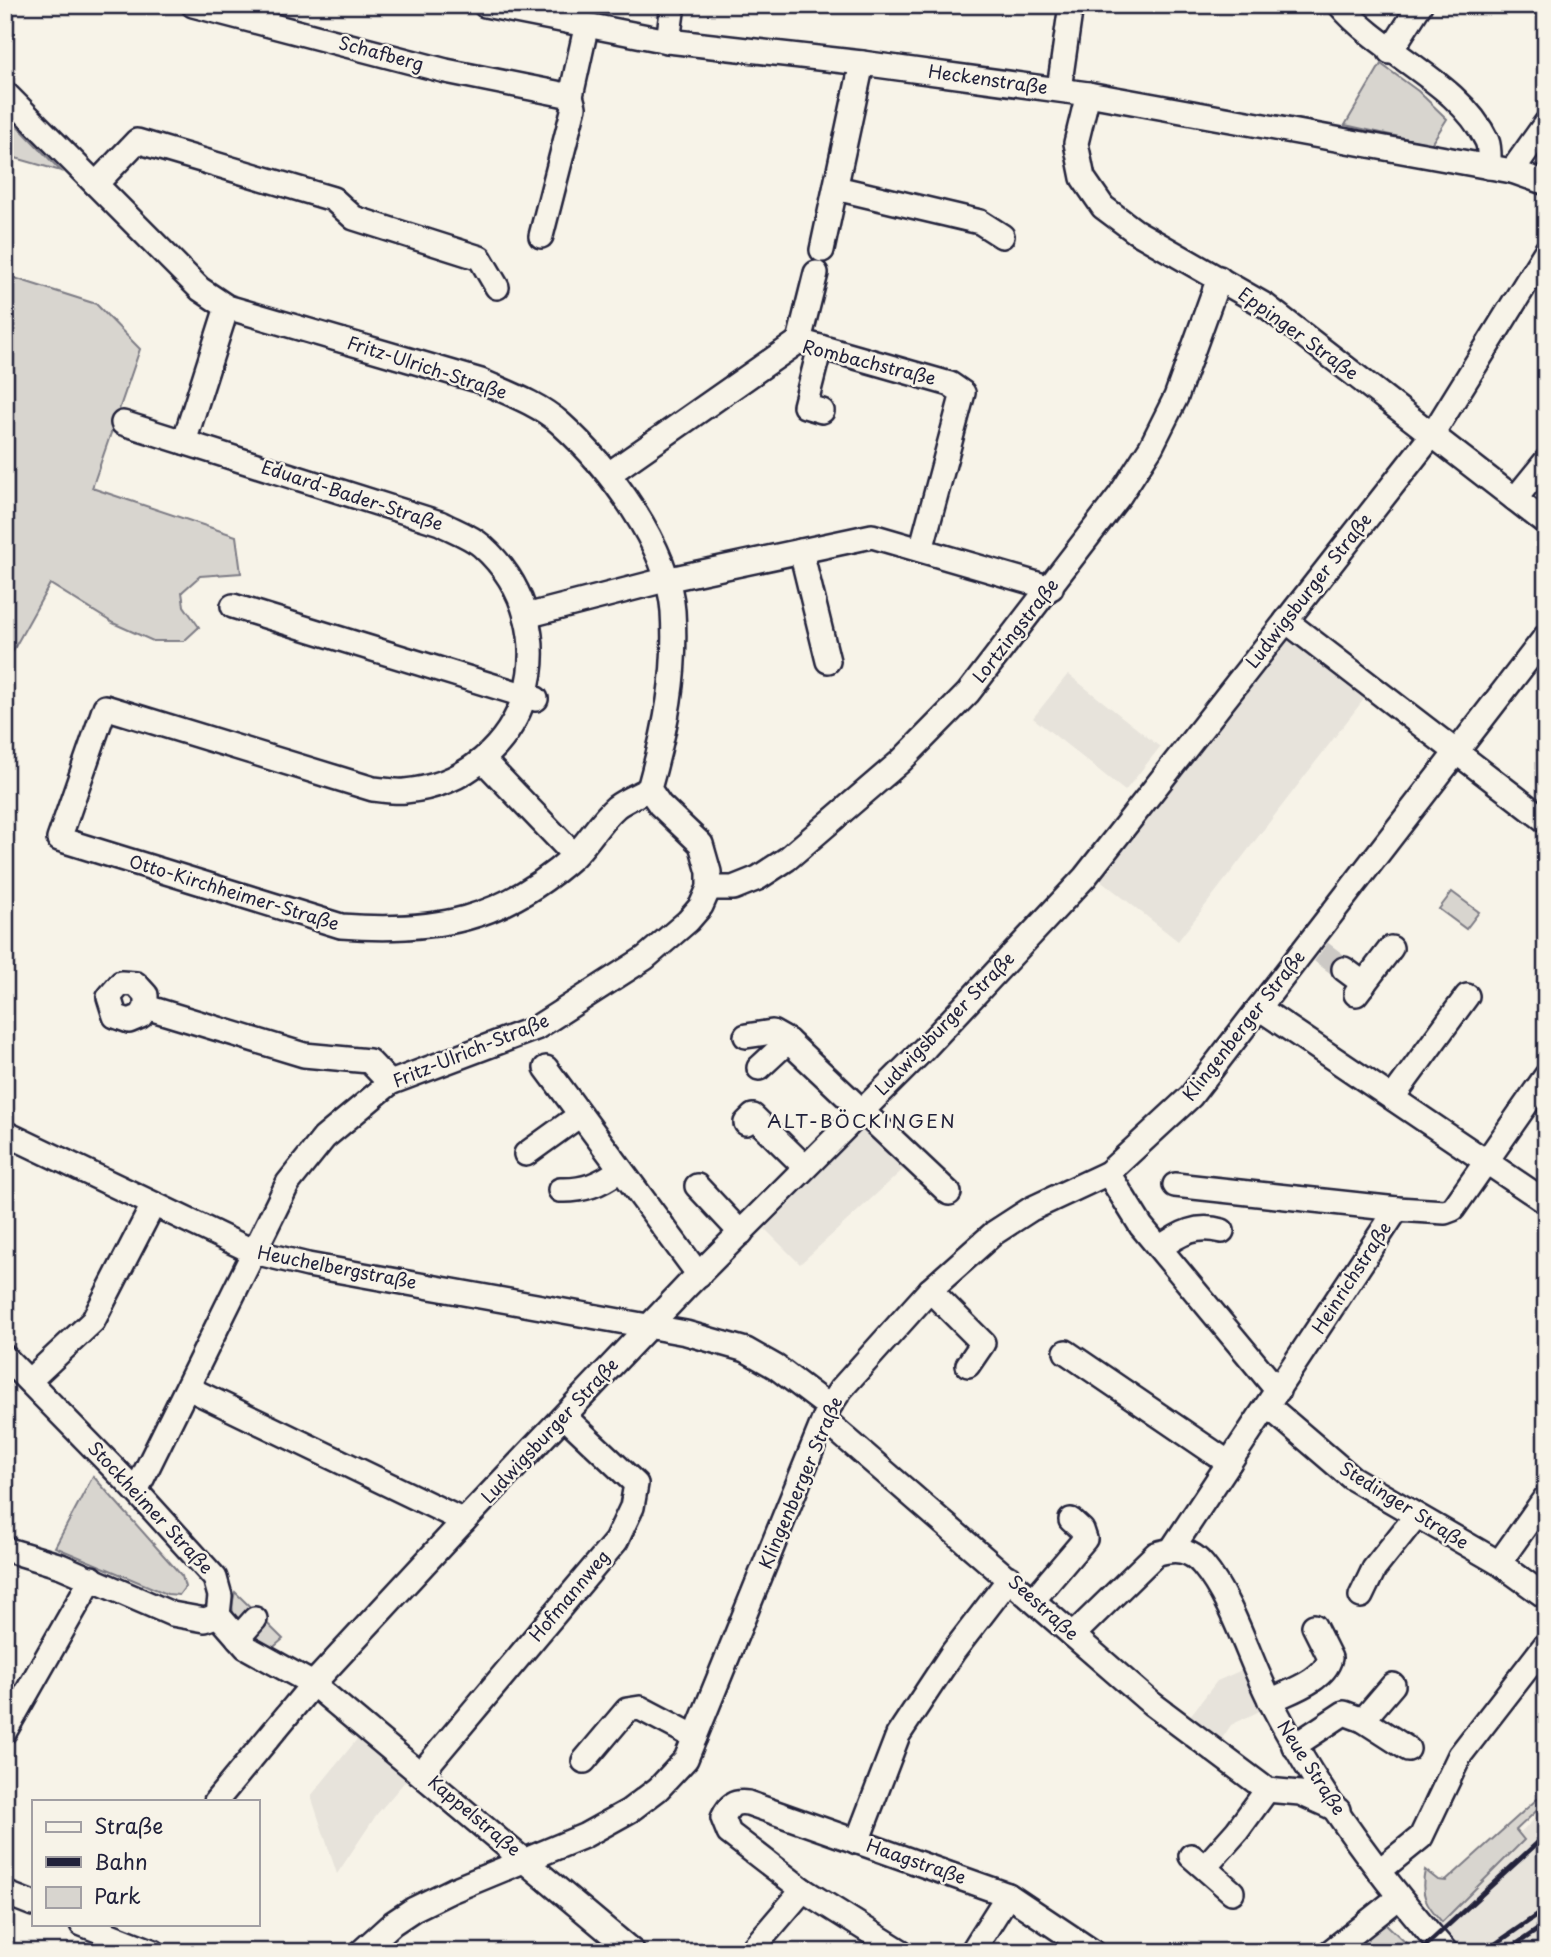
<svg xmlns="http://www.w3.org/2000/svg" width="1551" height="1957" viewBox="0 0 1551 1957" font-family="'Playpen Sans',sans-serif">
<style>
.built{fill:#e7e3db}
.green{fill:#d8d5cf;stroke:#7d7c85;stroke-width:2}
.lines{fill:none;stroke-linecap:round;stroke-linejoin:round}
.minor-tunnel{stroke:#ccc9c5;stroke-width:23;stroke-dasharray:23 11;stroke-linecap:butt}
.minor-casing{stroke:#22223b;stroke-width:28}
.minor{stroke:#f7f3e8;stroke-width:23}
.rail{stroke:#22223b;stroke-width:5}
.labels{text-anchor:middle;stroke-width:5;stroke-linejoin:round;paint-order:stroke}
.street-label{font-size:18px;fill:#22223b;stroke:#f7f3e8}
.neighbourhood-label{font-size:19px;letter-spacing:2px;fill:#22223b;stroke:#f7f3e8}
</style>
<rect width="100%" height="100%" fill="#f7f3e8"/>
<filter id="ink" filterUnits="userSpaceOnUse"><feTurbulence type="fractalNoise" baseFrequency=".0143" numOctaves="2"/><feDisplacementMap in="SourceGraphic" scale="14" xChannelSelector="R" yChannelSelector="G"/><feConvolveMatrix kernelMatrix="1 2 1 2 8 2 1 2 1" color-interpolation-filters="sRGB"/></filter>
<g filter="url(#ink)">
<g class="built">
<polygon points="1289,640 1364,699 1178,941 1099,879"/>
<polygon points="1068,674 1160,747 1125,791 1033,718"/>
<polygon points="868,1124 909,1164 800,1264 765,1229"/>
<polygon points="1244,1669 1266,1708 1231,1725 1221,1740 1190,1716 1217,1681"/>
<polygon points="358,1738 407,1779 377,1814 337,1874 311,1796"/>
<polygon points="1546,1807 1546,1937 1524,1952 1413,1952 1410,1947"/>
</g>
<g class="green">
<polygon points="1381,64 1418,91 1447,119 1431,144 1345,125"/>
<polygon points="5,113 61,171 5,155"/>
<polygon points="5,275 96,304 140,349 92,488 236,536 241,573 200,576 182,592 184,606 199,627 184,641 153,641 113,623 50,584 5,665"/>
<polygon points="1452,892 1479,912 1466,929 1439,909"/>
<polygon points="93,1476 182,1576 185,1587 179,1595 167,1594 55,1547"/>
<path d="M235 1592 283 1639 268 1652C245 1633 225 1625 235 1592Z"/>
<path d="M1546 1791V1802L1516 1830 1524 1840 1442 1922C1425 1903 1420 1895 1425 1870L1438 1880 1446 1881Z"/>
<polygon points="1384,1922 1410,1947 1404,1952 1349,1952"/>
</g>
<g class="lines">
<polyline class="minor-tunnel" points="1321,952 1344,969"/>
<g class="minor-casing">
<g id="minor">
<polyline points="193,5 446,71 571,96"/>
<polyline points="485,5 668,41 862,63 1088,94 1512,171 1546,183"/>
<path d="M1340 5C1381 54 1460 83 1487 141 1490 148 1489 159 1489 167"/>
<polyline points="668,41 673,5"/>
<polyline points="1390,52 1420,5"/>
<polyline points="1059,89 1071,5"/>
<path d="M5 93 200 289 227 307 481 381C508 393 539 404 560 423 608 466 668 545 673 611 677 675 666 728 649 789L660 805 701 844 709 872V888L701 906 688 921 645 958 536 1028 390 1083 324 1138 288 1183 136 1491"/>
<polyline points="1088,94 1076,143 1083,178 1103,207 1135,231 1266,306 1546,523"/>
<polyline points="1512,171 1546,123"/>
<polyline points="96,184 137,141 333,199 354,218 480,258 497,287"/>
<polyline points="836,188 980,222 1002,236"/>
<polyline points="541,236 574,107 571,96 586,28"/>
<polyline points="822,250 862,63"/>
<polyline points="799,341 816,273"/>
<polyline points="820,347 805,406 822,411"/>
<path d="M123 423 440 523C453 530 471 536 482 546 574 628 530 779 405 791 395 792 383 790 373 789L105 707 59 839 341 926C435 933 502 921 574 856 589 841 600 821 616 807 625 800 638 795 649 789"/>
<polyline points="184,442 227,307"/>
<polyline points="609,474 799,341 950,384 963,393 921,550"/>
<polyline points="1515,499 1546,461"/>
<polyline points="801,551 828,661"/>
<polyline points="233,606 536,699"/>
<polyline points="526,616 665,580 872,536 1051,588"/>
<polyline points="1286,621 1546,821"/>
<polyline points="483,760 574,855"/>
<polyline points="709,888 733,888 758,878 787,859 901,761 968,693 1120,495 1151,447 1176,397 1219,278"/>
<polyline points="1344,969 1364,984"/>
<polyline points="1356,994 1391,948"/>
<polyline points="146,1007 141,1016 129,1021 115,1016 109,997 121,983 136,984 146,995 146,1007 304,1055 369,1061 390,1083"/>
<polyline points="1259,1008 1546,1202"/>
<polyline points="746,1036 772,1032 788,1041 949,1193"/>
<polyline points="546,1068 699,1275"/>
<polyline points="759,1068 788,1041"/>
<polyline points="1393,1097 1467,996"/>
<polyline points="746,1123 753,1116 805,1167"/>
<polyline points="5,1133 254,1252 308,1265 686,1333 746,1350 776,1367 829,1407"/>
<polyline points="526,1154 580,1115"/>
<polyline points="1108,1173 1141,1226 1278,1391"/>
<polyline points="1175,1185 1397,1209"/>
<polyline points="697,1186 741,1233"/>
<path d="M560 1190C584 1191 600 1184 620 1170"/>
<path d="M1160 1248C1180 1233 1197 1224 1222 1231"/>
<polyline points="930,1290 983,1343 968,1365"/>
<polyline points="1066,1352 1229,1463"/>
<polyline points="5,1357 136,1491 215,1578 220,1596 218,1615 246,1647 313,1684 633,1952"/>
<polyline points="29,1381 93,1321 153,1205"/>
<polyline points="188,1388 464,1521"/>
<polyline points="1268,1406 1352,1478 1499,1563 1546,1597"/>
<polyline points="825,1420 1151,1703 1267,1790 1300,1793 1338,1810"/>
<polyline points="5,1549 61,1566 172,1614 205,1620 218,1615"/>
<polyline points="1172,1549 1397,1209 1445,1212 1453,1209 1546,1076"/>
<polyline points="1499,1563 1546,1497"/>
<polyline points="1361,1596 1374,1569 1416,1516"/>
<polyline points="1034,1599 1085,1539 1082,1530 1071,1520"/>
<path d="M1073 1635 1156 1554C1174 1548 1190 1549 1203 1565 1234 1602 1249 1661 1272 1704 1318 1793 1380 1877 1446 1952"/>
<polyline points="238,1638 255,1619"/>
<path d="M1270 1701C1290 1691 1324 1681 1330 1658L1314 1626"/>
<polyline points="1363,1720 1393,1685"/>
<polyline points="5,1731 92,1578"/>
<polyline points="1294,1746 1344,1713 1363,1720 1408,1749"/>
<polyline points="584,1761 627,1710 640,1708 695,1737"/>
<polyline points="422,1772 616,1541 632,1507 636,1484 565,1417"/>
<polyline points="216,1801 313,1684 464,1521 687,1286 926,1047 1085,877 1432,435 1546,251"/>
<polyline points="857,1842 898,1735 953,1652 1010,1578"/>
<polyline points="1191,1856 1232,1892"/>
<polyline points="1205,1867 1237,1831 1267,1790"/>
<polyline points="1379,1871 1421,1837 1460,1755 1546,1644"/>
<polyline points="5,1893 33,1904"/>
<polyline points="82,1924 154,1952"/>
<polyline points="361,1952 393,1923 414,1909 453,1890 584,1836 629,1811 658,1789 686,1759 829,1407 841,1389 930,1290 994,1233 1031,1209 1108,1173 1191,1096 1546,636"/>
<polyline points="750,1952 803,1890"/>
<path d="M902 1952 803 1890 729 1833 723 1818C729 1805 734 1801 748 1803L1008 1895 1093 1952"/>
<polyline points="972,1952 1008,1895"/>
<polyline points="1330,1952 1398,1898"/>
</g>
</g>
<use href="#minor" class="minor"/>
<g class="rail">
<polyline points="1419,1952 1546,1835"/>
<polyline points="1484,1952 1546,1909"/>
<polyline points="1505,1952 1546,1924"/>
</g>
</g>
</g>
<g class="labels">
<g class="street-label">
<text transform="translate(381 54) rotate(15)" y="6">Schafberg</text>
<text transform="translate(988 80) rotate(8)" y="6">Heckenstraße</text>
<text transform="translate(1298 334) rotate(36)" y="6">Eppinger Straße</text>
<text transform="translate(869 363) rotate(14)" y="6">Rombachstraße</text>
<text transform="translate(427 368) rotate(18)" y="6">Fritz-Ulrich-Straße</text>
<text transform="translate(352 496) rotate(18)" y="6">Eduard-Bader-Straße</text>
<text transform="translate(1309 591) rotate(-52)" y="6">Ludwigsburger Straße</text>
<text transform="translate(1016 631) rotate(-52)" y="6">Lortzingstraße</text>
<text transform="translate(234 893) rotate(17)" y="6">Otto-Kirchheimer-Straße</text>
<text transform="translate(945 1024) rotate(-46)" y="6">Ludwigsburger Straße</text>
<text transform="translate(1244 1026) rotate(-52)" y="6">Klingenberger Straße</text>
<text transform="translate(471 1051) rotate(-22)" y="6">Fritz-Ulrich-Straße</text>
<text transform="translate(337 1268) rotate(11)" y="6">Heuchelbergstraße</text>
<text transform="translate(1352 1278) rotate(-57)" y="6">Heinrichstraße</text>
<text transform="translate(550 1431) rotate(-47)" y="6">Ludwigsburger Straße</text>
<text transform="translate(801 1483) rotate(-67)" y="6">Klingenberger Straße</text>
<text transform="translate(1404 1506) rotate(32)" y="6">Stedinger Straße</text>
<text transform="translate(150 1508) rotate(47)" y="6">Stockheimer Straße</text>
<text transform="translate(570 1596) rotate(-50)" y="6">Hofmannweg</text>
<text transform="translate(1043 1608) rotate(42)" y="6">Seestraße</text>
<text transform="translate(1311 1768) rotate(57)" y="6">Neue Straße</text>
<text transform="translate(474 1816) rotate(40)" y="6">Kappelstraße</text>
<text transform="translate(916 1862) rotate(19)" y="6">Haagstraße</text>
</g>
<g class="neighbourhood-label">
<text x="862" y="1128">ALT-BÖCKINGEN</text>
</g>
</g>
<rect width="1551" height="1957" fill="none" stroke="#f7f3e8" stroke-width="28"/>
<rect x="14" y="14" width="1523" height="1929" fill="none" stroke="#22223b" stroke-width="2.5" filter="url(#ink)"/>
<rect x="32" y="1800" width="228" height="126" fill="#f7f3e8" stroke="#a29fa3" stroke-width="2"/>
<rect x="46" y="1822" width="35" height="10" fill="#f7f3e8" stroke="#a29fa3" stroke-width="2"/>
<text x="94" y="1834" font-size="21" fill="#22223b">Straße</text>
<rect x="46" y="1857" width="35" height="10" fill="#22223b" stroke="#a29fa3" stroke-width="2"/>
<text x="94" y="1870" font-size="21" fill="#22223b">Bahn</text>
<rect x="46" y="1887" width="35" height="21" fill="#d8d5cf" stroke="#a29fa3" stroke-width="2"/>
<text x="94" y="1904" font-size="21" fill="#22223b">Park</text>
</svg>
